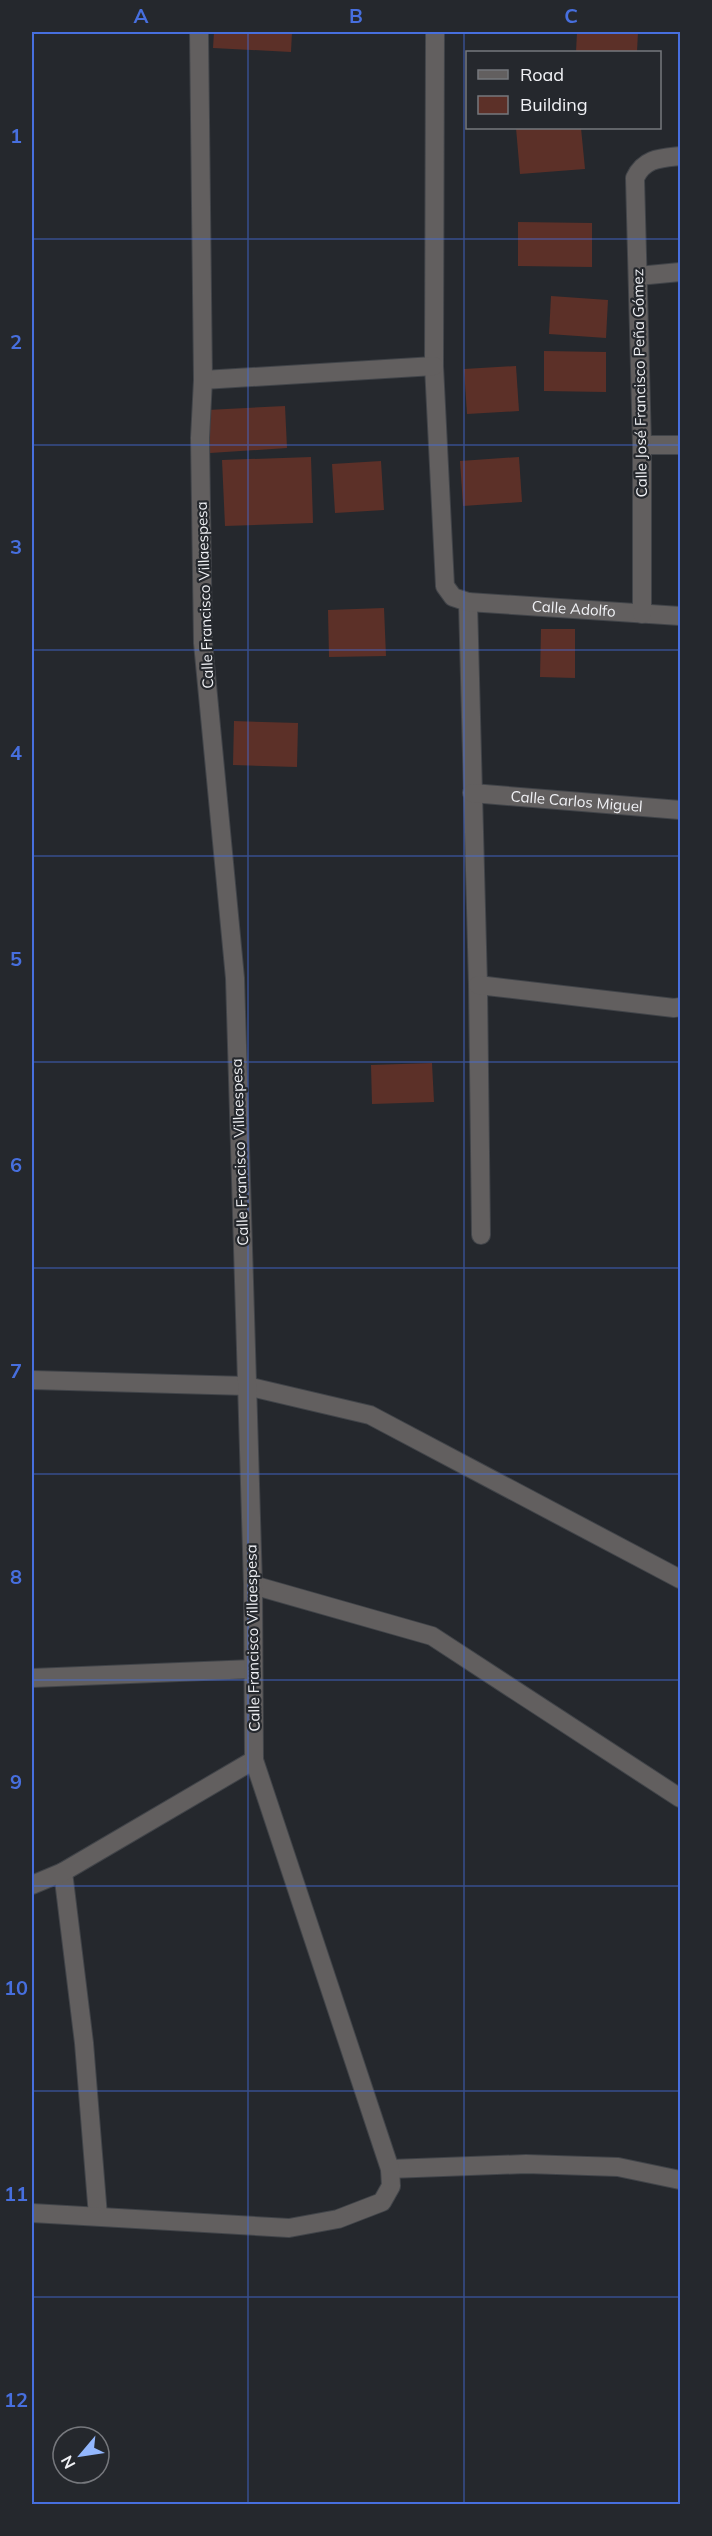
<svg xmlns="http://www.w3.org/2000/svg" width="712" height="2536" viewBox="0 0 712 2536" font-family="Mulish,sans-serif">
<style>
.building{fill:#5c3028}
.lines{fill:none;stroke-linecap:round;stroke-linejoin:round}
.street-casing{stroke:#414449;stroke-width:20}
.street{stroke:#625f5f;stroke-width:18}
.grid{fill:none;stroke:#476fde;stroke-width:1.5;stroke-opacity:0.55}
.labels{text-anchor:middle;stroke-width:4.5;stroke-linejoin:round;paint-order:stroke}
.street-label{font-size:15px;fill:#f0f1f5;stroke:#25282d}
.neatline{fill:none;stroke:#476fde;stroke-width:2}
.grid-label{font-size:20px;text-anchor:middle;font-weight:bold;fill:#476fde}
</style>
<rect width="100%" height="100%" fill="#25282d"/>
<g class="building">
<polygon points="214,32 292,32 291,52 213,48"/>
<polygon points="577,32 638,32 637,52 576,52"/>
<polygon points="516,128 581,128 585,169 520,174"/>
<polygon points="518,222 592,223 592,267 518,266"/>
<polygon points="551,296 608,300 606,338 549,334"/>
<polygon points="544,351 606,352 606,392 544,391"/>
<polygon points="516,366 519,411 467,414 464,369"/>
<polygon points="285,406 287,448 210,453 207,410"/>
<polygon points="311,457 313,523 225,526 222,460"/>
<polygon points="519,457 522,502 463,506 460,461"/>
<polygon points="381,461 384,510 335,513 332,464"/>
<polygon points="384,608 386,656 329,657 328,610"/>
<polygon points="541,629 575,629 575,678 540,677"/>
<polygon points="234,721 298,723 297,767 233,765"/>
<polygon points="432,1063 434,1102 372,1104 371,1065"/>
</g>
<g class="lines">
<g class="street-casing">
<g id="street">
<polyline points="435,32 434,366 445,586 453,597 468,602 478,985 481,1235"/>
<polyline points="638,276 680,272"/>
<polyline points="203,380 434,366"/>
<polyline points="642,445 680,445"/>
<path id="s1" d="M468 602 680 616"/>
<path d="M642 614V445L635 178C644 158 661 158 680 156"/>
<path id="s2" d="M472 793 680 810"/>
<polyline points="478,985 674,1008 680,1007"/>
<polyline points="32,1380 247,1386 370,1415 680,1579"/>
<polyline points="253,1585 432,1636 680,1798"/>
<polyline points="32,1678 253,1669"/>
<polyline points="63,1872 84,2043 98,2216"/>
<polyline points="32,1885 63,1872 254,1760"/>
<polyline points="390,2169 526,2164 618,2167 680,2180"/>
<polyline points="32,2213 289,2228 338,2219 382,2202 391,2186 390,2169 254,1760 253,1585 235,978 203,643 200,438 203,380 199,32"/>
</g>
</g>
<use href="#street" class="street"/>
</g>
<path class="grid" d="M248 32V2504M464 32V2504M32 239H680M32 445H680M32 650H680M32 856H680M32 1062H680M32 1268H680M32 1474H680M32 1680H680M32 1886H680M32 2091H680M32 2297H680"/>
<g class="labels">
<g class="street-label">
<text transform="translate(640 383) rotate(-91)" y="5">Calle José Francisco Peña Gómez</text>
<text transform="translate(205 595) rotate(-92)" y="5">Calle Francisco Villaespesa</text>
<text dy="5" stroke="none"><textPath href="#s1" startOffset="106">Calle Adolfo</textPath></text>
<text dy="5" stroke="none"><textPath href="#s2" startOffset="105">Calle Carlos Miguel</textPath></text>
<text transform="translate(240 1152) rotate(-92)" y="5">Calle Francisco Villaespesa</text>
<text transform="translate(253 1638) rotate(-91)" y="5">Calle Francisco Villaespesa</text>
</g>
</g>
<rect width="712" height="2536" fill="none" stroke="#25282d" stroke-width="66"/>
<rect x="466" y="51" width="195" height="78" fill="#25282d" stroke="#76787d" stroke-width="1.5"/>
<rect x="478" y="70" width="30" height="9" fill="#625f5f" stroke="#76787d" stroke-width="1.5"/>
<text x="520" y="81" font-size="18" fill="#f0f1f5">Road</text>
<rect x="478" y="96" width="30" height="18" fill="#5c3028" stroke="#76787d" stroke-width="1.5"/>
<text x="520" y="111" font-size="18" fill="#f0f1f5">Building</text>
<g transform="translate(81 2455) rotate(241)"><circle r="28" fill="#25282d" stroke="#76787d" stroke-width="1.5"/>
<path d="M0-4.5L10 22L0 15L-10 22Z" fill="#93b7fd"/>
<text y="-9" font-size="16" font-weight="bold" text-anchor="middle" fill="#f0f1f5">N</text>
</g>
<rect x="33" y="33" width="646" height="2470" class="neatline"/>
<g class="grid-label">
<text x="141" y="23">A</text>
<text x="356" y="23">B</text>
<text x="571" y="23">C</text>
<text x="16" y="143">1</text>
<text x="16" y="349">2</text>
<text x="16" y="554">3</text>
<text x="16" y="760">4</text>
<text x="16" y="966">5</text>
<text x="16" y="1172">6</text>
<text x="16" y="1378">7</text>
<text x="16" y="1584">8</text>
<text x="16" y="1789">9</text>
<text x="16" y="1995">10</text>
<text x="16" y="2201">11</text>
<text x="16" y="2407">12</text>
</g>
</svg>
